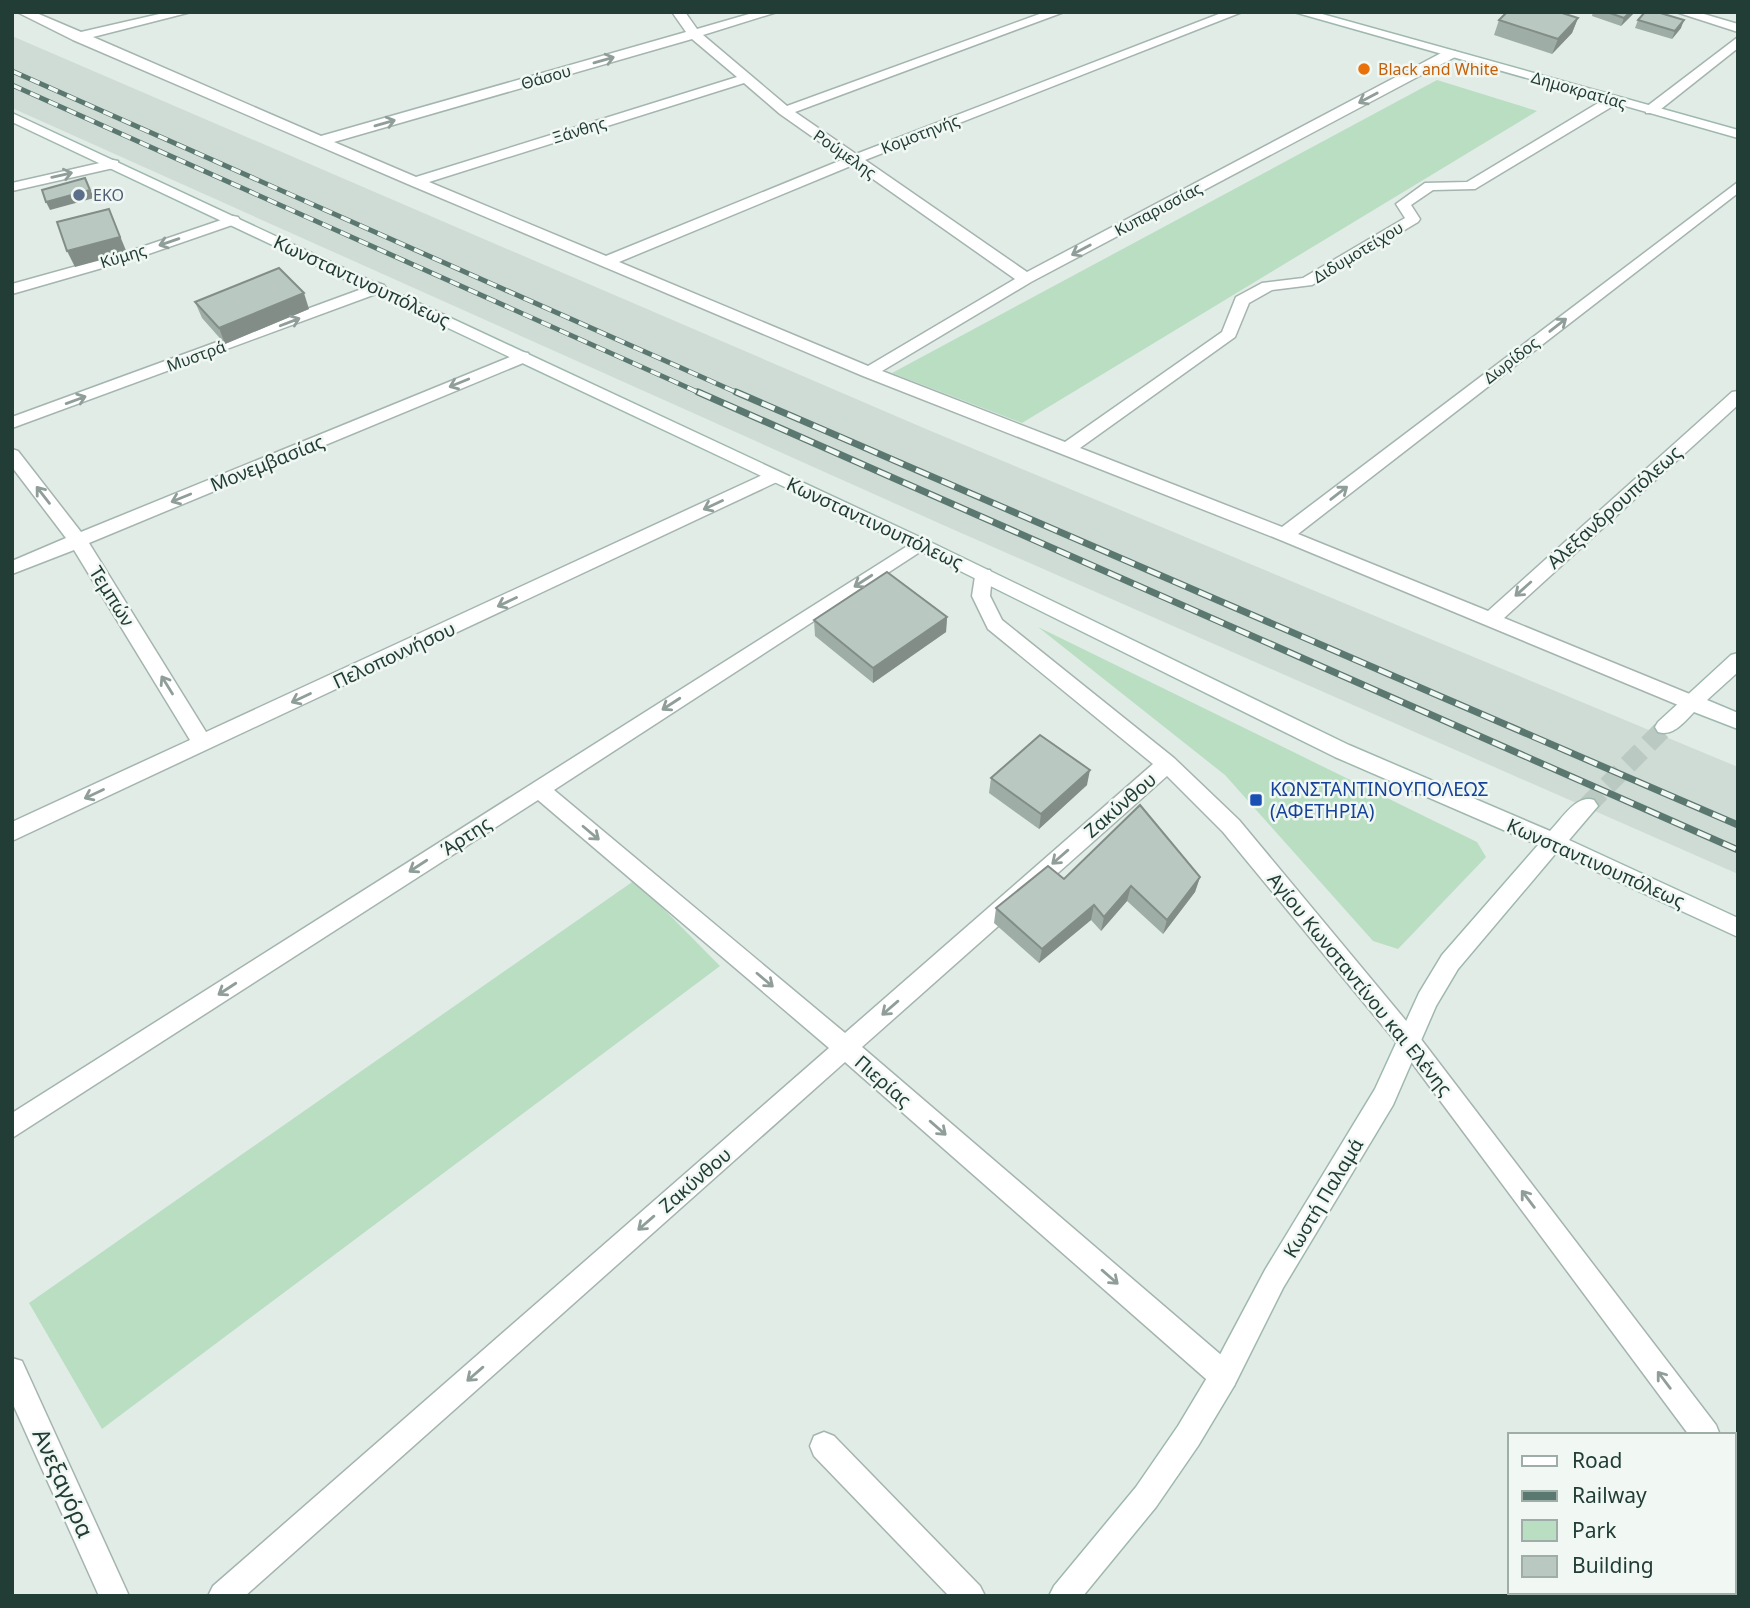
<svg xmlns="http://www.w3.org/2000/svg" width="1750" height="1608" viewBox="0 0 1750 1608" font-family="'Noto Sans',sans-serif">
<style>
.built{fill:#cfdcd5}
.green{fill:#b9dec2}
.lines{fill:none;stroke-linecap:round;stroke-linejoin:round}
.secondary-tunnel{stroke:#bbc9c3;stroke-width:19;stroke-dasharray:19 10;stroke-linecap:butt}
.street-casing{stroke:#a4b4ae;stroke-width:3}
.secondary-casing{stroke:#9fb8ae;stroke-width:3}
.street{fill:#fff;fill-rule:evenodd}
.secondary{fill:#fff;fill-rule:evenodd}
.rail-far1-casing{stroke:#5b7870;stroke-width:5}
.rail-casing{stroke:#5b7870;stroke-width:7}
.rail-far1{stroke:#f1f8f4;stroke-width:3.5;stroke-dasharray:10;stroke-linecap:butt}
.rail{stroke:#f1f8f4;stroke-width:4.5;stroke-dasharray:14;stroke-linecap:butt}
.wall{fill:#9fada7}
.shaded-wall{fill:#828d88}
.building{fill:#b9c9c2;stroke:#828d88;stroke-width:2}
.oneway{stroke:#909e9a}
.food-dot{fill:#e8710a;stroke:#f1f8f4;stroke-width:2.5}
.service-dot{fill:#5c6f8a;stroke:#f1f8f4;stroke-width:2.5}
.transit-dot{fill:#1a4fb4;stroke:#f1f8f4;stroke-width:2.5}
.labels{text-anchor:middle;stroke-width:5;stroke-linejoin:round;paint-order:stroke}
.far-food-label{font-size:16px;fill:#c56008;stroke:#f1f8f4;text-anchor:start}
.far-street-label{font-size:16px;fill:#213d35;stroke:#f1f8f4}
.far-service-label{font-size:16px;fill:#4e5e75;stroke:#f1f8f4;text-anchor:start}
.street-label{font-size:19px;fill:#213d35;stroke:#f1f8f4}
.transit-label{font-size:19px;fill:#164399;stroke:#f1f8f4;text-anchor:start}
.near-street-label{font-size:23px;fill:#213d35;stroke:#f1f8f4}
</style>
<rect width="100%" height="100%" fill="#e1ece7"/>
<polygon class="built" points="12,36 926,429 1738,767 1738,874 943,525 12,108"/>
<g class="green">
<polygon points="1437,80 1537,111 1022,423 892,373"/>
<polygon points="1038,627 1477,842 1486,857 1398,949 1373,941 1225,775"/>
<polygon points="635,880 720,966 102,1429 29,1303"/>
</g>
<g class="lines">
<polyline class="secondary-tunnel" points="1587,806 1665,727"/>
<g class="street-casing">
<g id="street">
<path d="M17 12H34L81 32 168 12H191L93 37 321 136 686 32 672 12H685L697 29 756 12H777L703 35 787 106 1045 12H1064L795 112 856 154 1224 12H1242L865 160 1027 272 1445 51H1455V57L1031 282 882 371 1065 442 1222 332 1236 297 1262 283 1303 278 1405 218 1396 204 1425 183 1467 182 1608 97H1618V103L1475 189 1433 190 1411 205 1420 219 1418 222 1312 285 1272 290 1249 303 1235 337 1080 448 1282 527 1738 182V193L1298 534 1488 611 1732 392 1738 391V405L1504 618 1697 697 1700 702 1697 707 1690 710 1683 707 1278 539 863 376 410 185 73 40ZM692 39 737 77 416 177 334 142ZM744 83 780 114 844 159 606 256 429 182ZM853 165 1015 279 868 366 619 262Z"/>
<polygon points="1676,12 1697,12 1738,24 1738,32"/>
<polygon points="1738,37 1738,48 1656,113 1646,113 1646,107"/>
<polygon points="113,160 118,161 118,167 12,191 12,183"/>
<polygon points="233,216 238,217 240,220 238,223 137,258 12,294 12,284 127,252"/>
<polygon points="378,283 384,285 386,288 384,291 12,428 12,417"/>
<polygon points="522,352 528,353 530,357 528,361 89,543 206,732 769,472 775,470 784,476 781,480 12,841 12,822 190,740 74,550 12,574 12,561 66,538 12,467 12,449 18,451 81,532"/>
<polygon points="920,538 926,540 929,544 926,548 554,790 845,1033 1153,764 988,629 972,596 976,570 990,570 992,575 990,596 1002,620 1174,758 1239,820 1417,1034 1716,1425 1720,1435 1689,1435 1401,1048 1223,832 1167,776 862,1047 1234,1366 1237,1376 1234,1386 1224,1389 1214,1386 845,1062 245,1596 208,1596 213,1586 829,1048 538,800 12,1138 12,1113"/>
<polygon points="12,1358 22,1361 129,1596 99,1596 12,1402"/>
<polygon points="824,1432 834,1436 980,1586 985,1596 949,1596 814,1456 810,1446 814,1436"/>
<polygon points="1734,1459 1738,1461 1738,1492 1734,1490"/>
</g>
</g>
<g class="secondary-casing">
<g id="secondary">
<polygon points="1294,12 1315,12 1738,130 1738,138"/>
<path d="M12 113 926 540 1349 745 1550 831C1562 819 1576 794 1594 800L1598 806 1569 840 1738 918V937L1556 853 1458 969 1436 1006 1393 1105 1283 1288 1234 1386 1198 1446 1156 1507 1083 1596H1049L1054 1586 1136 1487 1178 1426 1214 1366 1265 1270 1375 1089 1419 993 1442 955 1538 845 1335 757 914 548 12 122Z"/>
<path d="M1738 653V672L1707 700 1738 713V729L1694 712C1684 722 1673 737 1658 732L1655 727 1658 722 1731 655Z"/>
</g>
</g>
<use href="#street" class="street"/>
<use href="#secondary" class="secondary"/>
<g class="rail-far1-casing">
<g id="rail-far1">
<polyline points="12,71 740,394"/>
<polyline points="12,85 702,394"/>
</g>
</g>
<g class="rail-casing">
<g id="rail">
<polyline points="698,392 1738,850"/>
<polyline points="736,392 1738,825"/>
</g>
</g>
<use href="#rail-far1" class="rail-far1"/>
<use href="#rail" class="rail"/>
</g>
<g class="wall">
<polygon points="1593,12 1635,12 1621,26 1592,16"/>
<polygon points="1578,18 1572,33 1552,54 1494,35 1499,20"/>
<polygon points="1638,20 1681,28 1672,39 1635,28"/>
<polygon points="195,302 309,309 225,344 202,318"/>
<polygon points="947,617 946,632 873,683 815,636 814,620"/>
<polygon points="991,778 1087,785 1039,829 989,793"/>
<polygon points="1200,877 1195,892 1163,934 1127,901 1101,931 1091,920 1039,963 994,923 996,908 1064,879"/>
</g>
<g class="shaded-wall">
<polygon points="1630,12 1635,12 1621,26 1624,18"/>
<polygon points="1578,18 1572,33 1552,54 1558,39"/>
<polygon points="1684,20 1681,28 1672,39 1675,31"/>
<polygon points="85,178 94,198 50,210 46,202"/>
<polygon points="109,209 127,253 75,267 67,251"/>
<polygon points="304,293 309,309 225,344 219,328"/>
<polygon points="947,617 946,632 873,683 873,668"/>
<polygon points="1090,770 1087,785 1039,829 1041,814"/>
<polygon points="1200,877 1195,892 1163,934 1167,920"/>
<polygon points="1131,886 1127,901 1101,931 1104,917"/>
<polygon points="1094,905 1091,920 1039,963 1042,949"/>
</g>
<g class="building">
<polygon points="1507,12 1559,12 1578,18 1558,39 1499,20"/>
<polygon points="1607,12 1630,12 1624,18"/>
<polygon points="1645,12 1657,12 1684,20 1675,31 1638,20"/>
<polygon points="85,178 90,190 46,202 42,190"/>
<polygon points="109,209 120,237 67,251 57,222"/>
<polygon points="279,268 304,293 219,328 195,302"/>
<polygon points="887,572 947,617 873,668 814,620"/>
<polygon points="1040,735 1090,770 1041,814 991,778"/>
<polygon points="1140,805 1200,877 1167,920 1131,886 1104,917 1094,905 1042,949 996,908 1048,866 1064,879"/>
</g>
<defs><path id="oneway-shaft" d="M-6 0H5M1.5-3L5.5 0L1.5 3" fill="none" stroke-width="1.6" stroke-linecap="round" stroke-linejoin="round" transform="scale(1.75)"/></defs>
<g class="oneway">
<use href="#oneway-shaft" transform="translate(604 60) rotate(-16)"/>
<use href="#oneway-shaft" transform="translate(1368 98) rotate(152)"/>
<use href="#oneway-shaft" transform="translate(385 123) rotate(-16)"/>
<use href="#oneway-shaft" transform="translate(62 175) rotate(-13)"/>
<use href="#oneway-shaft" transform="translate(169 242) rotate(161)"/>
<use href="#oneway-shaft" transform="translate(1081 250) rotate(152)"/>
<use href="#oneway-shaft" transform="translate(290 322) rotate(-21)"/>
<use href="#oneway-shaft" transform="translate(1558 325) rotate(-38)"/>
<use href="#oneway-shaft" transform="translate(459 383) rotate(158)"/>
<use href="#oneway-shaft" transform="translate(76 400) rotate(-20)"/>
<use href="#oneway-shaft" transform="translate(1339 493) rotate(-38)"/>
<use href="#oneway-shaft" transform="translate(43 495) rotate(-128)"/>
<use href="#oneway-shaft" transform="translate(181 498) rotate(158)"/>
<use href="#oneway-shaft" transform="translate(713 505) rotate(155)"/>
<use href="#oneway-shaft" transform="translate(863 581) rotate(147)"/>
<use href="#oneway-shaft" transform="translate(1523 589) rotate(138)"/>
<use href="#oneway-shaft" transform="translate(507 602) rotate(155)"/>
<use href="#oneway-shaft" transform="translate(167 685) rotate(-122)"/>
<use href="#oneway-shaft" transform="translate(301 698) rotate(155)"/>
<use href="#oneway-shaft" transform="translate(671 704) rotate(147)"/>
<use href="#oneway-shaft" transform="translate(94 794) rotate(155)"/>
<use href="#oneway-shaft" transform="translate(591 833) rotate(40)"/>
<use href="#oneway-shaft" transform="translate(1060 857) rotate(139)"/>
<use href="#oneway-shaft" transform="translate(418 866) rotate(147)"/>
<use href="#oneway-shaft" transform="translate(765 980) rotate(40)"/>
<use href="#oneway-shaft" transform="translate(227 989) rotate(147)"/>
<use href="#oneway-shaft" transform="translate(890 1008) rotate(139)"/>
<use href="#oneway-shaft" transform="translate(938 1128) rotate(41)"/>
<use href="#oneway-shaft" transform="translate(1528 1199) rotate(-127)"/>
<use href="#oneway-shaft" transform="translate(646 1223) rotate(139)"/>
<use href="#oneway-shaft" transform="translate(1110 1277) rotate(41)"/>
<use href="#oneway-shaft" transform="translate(475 1374) rotate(139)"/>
<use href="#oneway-shaft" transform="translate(1664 1380) rotate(-127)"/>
</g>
<circle class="food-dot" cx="1364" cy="69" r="7"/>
<circle class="service-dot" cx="79" cy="195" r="7"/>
<rect class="transit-dot" x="1249" y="793" width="14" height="14" rx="3.5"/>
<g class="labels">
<g class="far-food-label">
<text x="1378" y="75">Black and White</text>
</g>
<g class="far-street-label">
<text transform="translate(546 77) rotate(-16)" y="6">Θάσου</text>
<text transform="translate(1579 90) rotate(16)" y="6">Δημοκρατίας</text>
<text transform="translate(579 130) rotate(-17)" y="6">Ξάνθης</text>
<text transform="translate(920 134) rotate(-21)" y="6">Κομοτηνής</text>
<text transform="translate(845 154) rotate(35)" y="6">Ρούμελης</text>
<text transform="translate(1158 209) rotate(-28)" y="6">Κυπαρισσίας</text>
<text transform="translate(1358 252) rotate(-31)" y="6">Διδυμοτείχου</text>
<text transform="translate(123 256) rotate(-17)" y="6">Κύμης</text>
<text transform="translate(196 356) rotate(-20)" y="6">Μυστρά</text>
<text transform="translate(1511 360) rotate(-38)" y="6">Δωρίδος</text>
</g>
<g class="far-service-label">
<text x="93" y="201">EKO</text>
</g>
<g class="street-label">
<text transform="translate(362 281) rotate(25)" y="7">Κωνσταντινουπόλεως</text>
<text transform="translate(267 463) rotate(-22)" y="7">Μονεμβασίας</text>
<text transform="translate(1614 507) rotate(-42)" y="7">Αλεξανδρουπόλεως</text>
<text transform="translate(875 523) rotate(25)" y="7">Κωνσταντινουπόλεως</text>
<text transform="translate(112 596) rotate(58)" y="7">Τεμπών</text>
<text transform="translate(394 655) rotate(-25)" y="7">Πελοποννήσου</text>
<text transform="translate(1120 805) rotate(-41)" y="7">Ζακύνθου</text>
<text transform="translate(466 836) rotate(-33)" y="7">Άρτης</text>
<text transform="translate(1596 863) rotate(24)" y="7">Κωνσταντινουπόλεως</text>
<text transform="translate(1360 984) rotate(51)" y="7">Αγίου Κωνσταντίνου και Ελένης</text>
<text transform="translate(883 1081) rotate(41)" y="7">Πιερίας</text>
<text transform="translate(695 1180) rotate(-41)" y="7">Ζακύνθου</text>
<text transform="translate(1323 1198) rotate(-59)" y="7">Κωστή Παλαμά</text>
</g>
<g class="transit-label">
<text x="1270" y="796">ΚΩΝΣΤΑΝΤΙΝΟΥΠΟΛΕΩΣ<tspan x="1270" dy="22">(ΑΦΕΤΗΡΙΑ)</tspan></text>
</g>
<g class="near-street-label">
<text transform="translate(63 1483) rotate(66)" y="8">Ανεξαγόρα</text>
</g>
</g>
<rect width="1750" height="1608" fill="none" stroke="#213d35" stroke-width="28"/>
<rect x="1508" y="1433" width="228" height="161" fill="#f1f8f4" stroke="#9eada8" stroke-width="2"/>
<rect x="1522" y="1456" width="35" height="10" fill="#ffffff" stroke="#9eada8" stroke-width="2"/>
<text x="1572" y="1468" font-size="21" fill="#213d35">Road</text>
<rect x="1522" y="1491" width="35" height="10" fill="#5b7870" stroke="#9eada8" stroke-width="2"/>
<text x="1572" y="1503" font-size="21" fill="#213d35">Railway</text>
<rect x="1522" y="1520" width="35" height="21" fill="#b9dec2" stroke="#9eada8" stroke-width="2"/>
<text x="1572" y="1538" font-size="21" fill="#213d35">Park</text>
<rect x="1522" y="1556" width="35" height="21" fill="#b9c9c2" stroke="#9eada8" stroke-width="2"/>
<text x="1572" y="1573" font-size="21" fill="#213d35">Building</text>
</svg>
